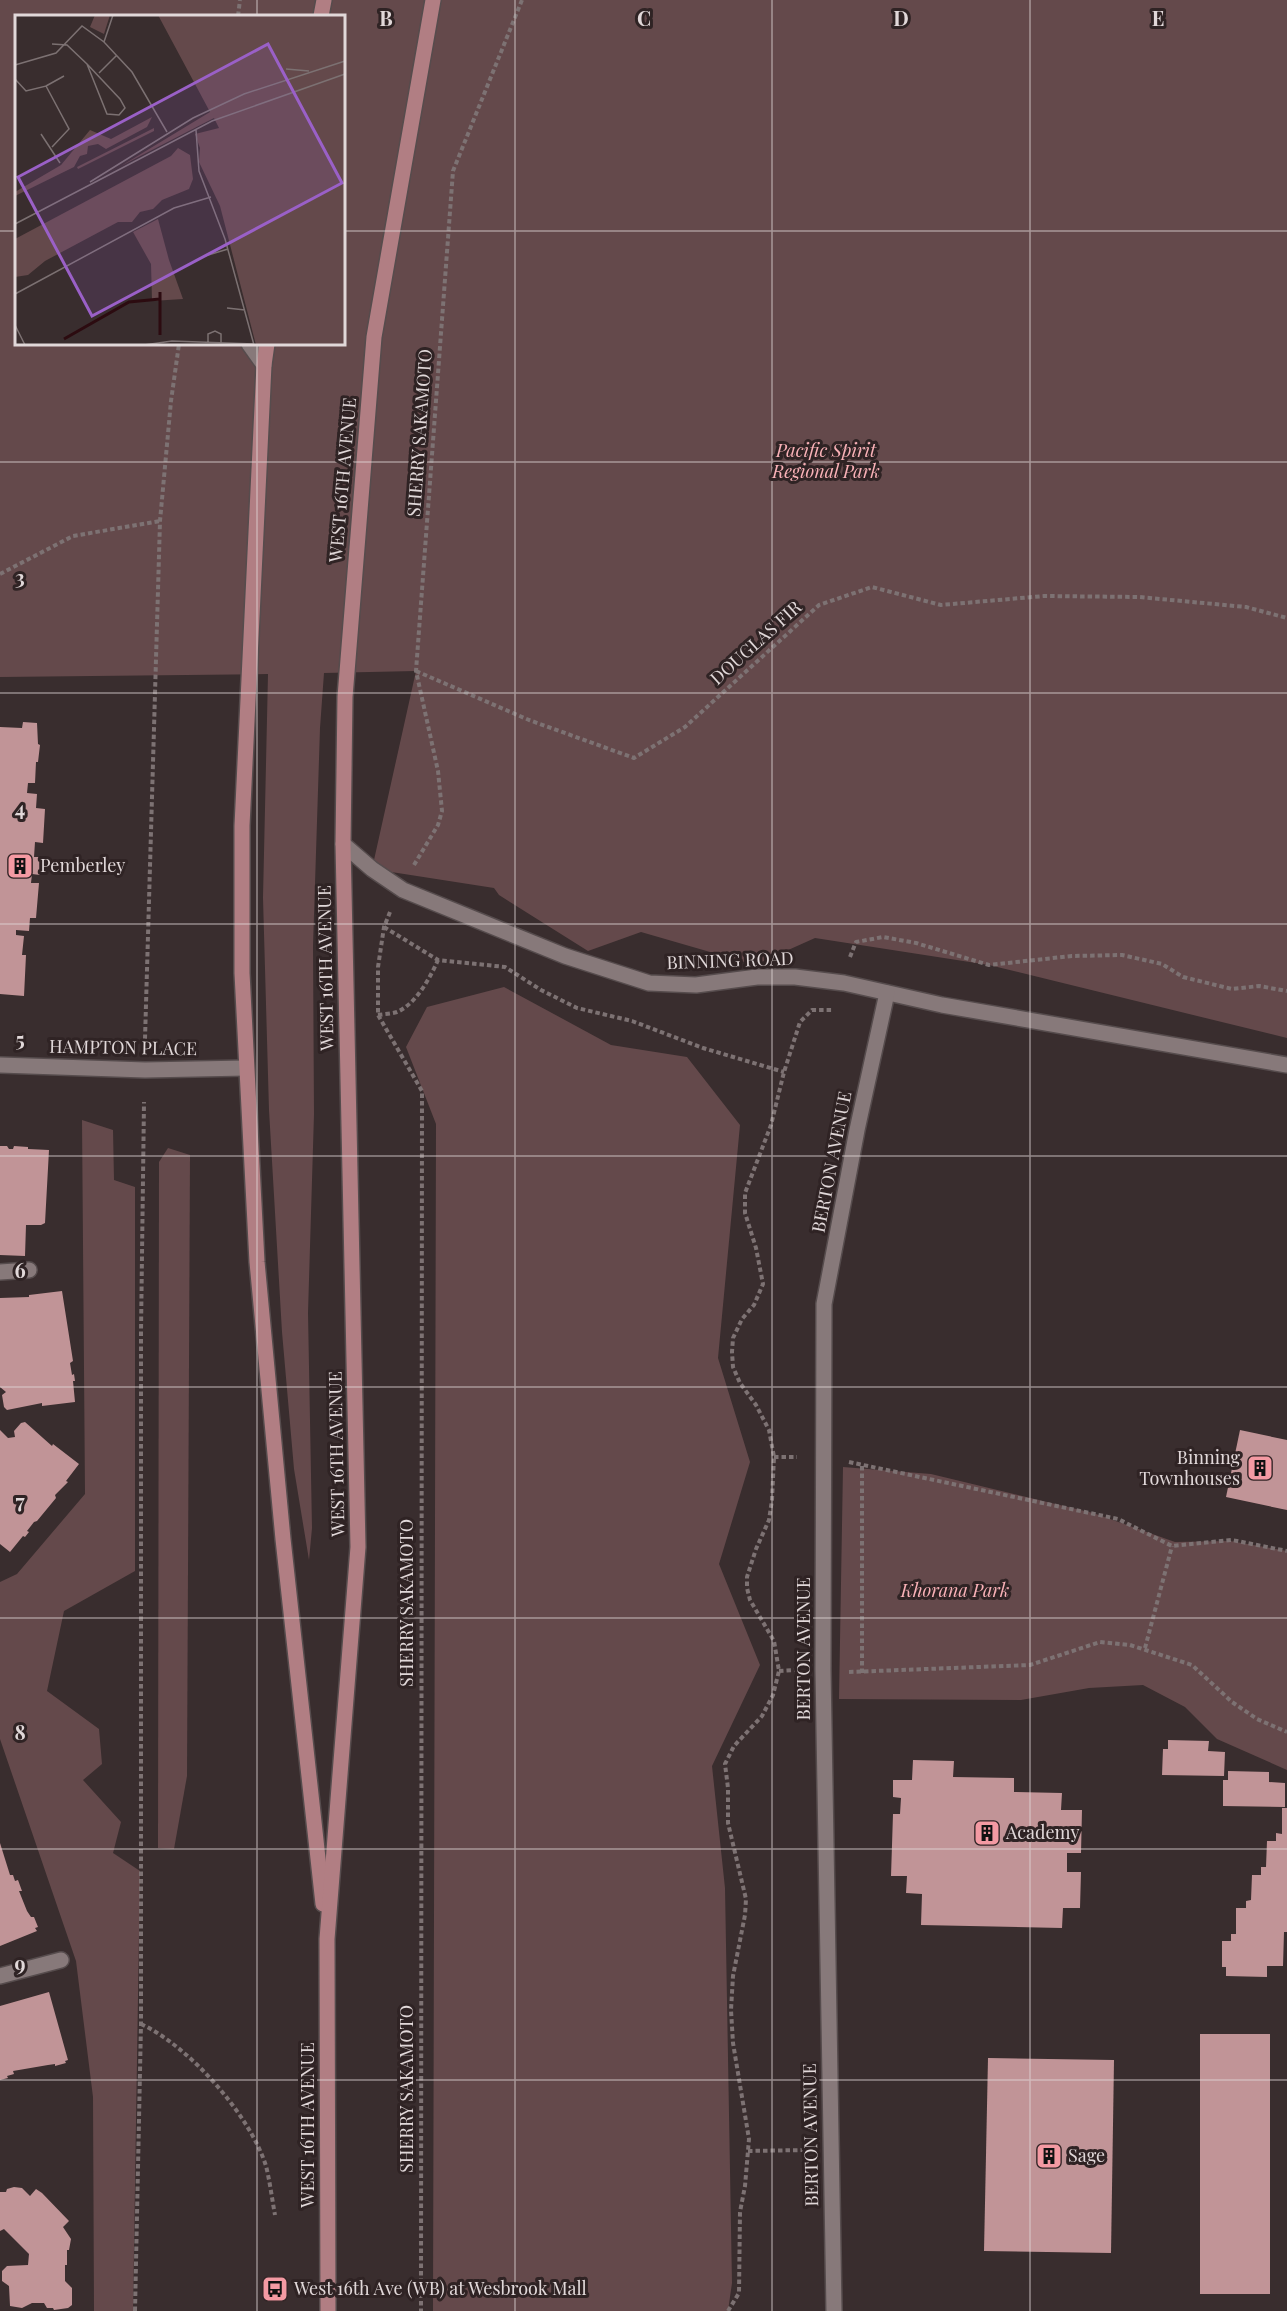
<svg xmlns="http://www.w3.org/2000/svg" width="1287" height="2311" viewBox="0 0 1287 2311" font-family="'Playfair Display',serif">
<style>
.green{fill:#64494b;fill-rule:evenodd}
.building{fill:#c19497}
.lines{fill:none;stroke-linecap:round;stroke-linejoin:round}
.minor-casing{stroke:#564c4d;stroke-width:18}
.major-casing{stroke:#564c4d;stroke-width:18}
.path{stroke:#7d7273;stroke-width:4;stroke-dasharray:4.5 3;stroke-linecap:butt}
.minor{stroke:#87797a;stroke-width:15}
.major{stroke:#b17e83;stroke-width:15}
.grid{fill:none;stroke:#e1d8d9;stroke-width:1.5;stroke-opacity:0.55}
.labels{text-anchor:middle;stroke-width:6;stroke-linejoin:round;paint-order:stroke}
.street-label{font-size:18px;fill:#e1d8d9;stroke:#2f2324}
.park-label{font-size:18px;font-style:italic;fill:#f9b1b7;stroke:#2f2324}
.poi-label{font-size:18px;fill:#e1d8d9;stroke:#2f2324;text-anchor:start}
.inset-river{fill:none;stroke:#2c0b10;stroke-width:3}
.inset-road{fill:none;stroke:#7c7172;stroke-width:1.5}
.view{fill:#9a60c7;fill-opacity:0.15;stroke:#9a60c7;stroke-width:3}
.inset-edge{fill:none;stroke:#e1d8d9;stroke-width:3}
.grid-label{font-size:20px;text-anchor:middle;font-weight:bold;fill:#e1d8d9;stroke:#2f2324;stroke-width:6;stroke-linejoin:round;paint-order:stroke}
</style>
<rect width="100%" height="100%" fill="#392d2e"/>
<g class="green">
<path d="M0 0H1287V1038L989 965 815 938 755 965 641 932 588 951 499 895 494 888 372 869 416 671 324 673 320 728 313 946 314 1114 308 1313 312 1528 309 1560 294 1469 282 1332 269 1110 263 898 268 674 0 677ZM16 16H344V344H16Z"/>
<polygon points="504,987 611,1045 687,1057 740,1125 718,1358 750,1462 719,1564 760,1665 712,1766 725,1888 732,2283 728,2311 433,2311 436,1124 406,1047 427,1007"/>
<polygon points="82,1120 113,1130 114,1180 135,1187 135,1571 64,1611 47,1691 99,1729 102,1764 83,1780 121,1822 113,1853 140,1871 133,2311 94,2311 93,2097 76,1961 0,1739 0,1582 17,1574 85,1494"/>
<polygon points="168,1148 190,1155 187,1776 174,1849 158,1848 159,1162"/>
<polygon points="843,1467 931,1474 1093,1513 1175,1542 1230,1541 1287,1551 1287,1770 1217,1739 1185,1707 1143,1685 1089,1688 1021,1700 839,1699"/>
</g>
<g class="building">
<polygon points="23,722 37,723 38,744 40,745 38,762 36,762 35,783 28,783 27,793 37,794 36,808 45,809 43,843 35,842 34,857 41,857 40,875 32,874 31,883 39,883 36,918 30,918 29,931 16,930 16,935 24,936 22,955 26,955 24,996 0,994 0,727 22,728"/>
<polygon points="0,1146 7,1146 9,1149 13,1149 14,1146 28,1147 28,1149 49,1150 45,1223 41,1225 26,1225 25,1256 0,1255"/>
<polygon points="62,1291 73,1361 70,1363 72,1375 74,1374 75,1381 73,1381 75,1402 42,1406 42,1403 7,1410 4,1407 2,1395 6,1392 0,1387 0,1298 29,1297 29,1295"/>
<polygon points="25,1422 52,1446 53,1444 79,1464 66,1481 68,1482 55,1495 56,1498 37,1521 34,1522 27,1531 29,1532 25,1537 23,1536 10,1552 0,1544 0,1430 8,1438 15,1437 14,1431 21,1423"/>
<polygon points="1240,1430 1287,1440 1287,1510 1226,1497"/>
<polygon points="1168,1740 1209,1741 1208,1751 1225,1752 1224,1776 1162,1775 1163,1749 1168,1749"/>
<polygon points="913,1760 954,1761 953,1777 1014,1778 1014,1792 1062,1793 1061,1810 1082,1810 1081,1853 1067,1853 1067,1872 1081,1872 1080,1908 1063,1908 1062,1928 921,1925 922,1894 906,1893 907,1876 891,1876 893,1814 900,1814 901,1798 893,1797 893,1780 912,1780"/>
<polygon points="1228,1771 1269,1772 1269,1782 1285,1783 1285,1807 1223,1806 1223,1780 1228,1780"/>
<polygon points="1282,1808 1287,1808 1287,1932 1284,1932 1283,1966 1267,1966 1267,1977 1226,1976 1226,1967 1222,1967 1222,1941 1231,1941 1231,1934 1236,1934 1236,1908 1246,1908 1246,1901 1251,1900 1252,1875 1261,1875 1261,1867 1266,1867 1267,1841 1276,1841 1276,1833 1282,1834"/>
<polygon points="0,1843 10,1875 13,1875 15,1881 18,1880 22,1891 19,1891 27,1911 31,1917 34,1917 38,1927 35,1928 37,1931 0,1946"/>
<polygon points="49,1992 68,2060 65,2061 66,2063 55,2066 55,2064 48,2065 13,2071 14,2074 7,2076 8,2078 0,2080 0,2006"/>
<rect x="1200" y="2034" width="70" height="260"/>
<polygon points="988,2058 1114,2060 1111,2253 984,2251"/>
<polygon points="14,2187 22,2188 30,2196 36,2189 42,2193 69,2221 63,2227 71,2239 69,2250 67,2250 67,2265 65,2265 65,2281 72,2288 72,2305 68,2308 54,2310 53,2308 47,2308 44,2303 32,2303 22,2308 10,2306 9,2286 2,2281 2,2271 7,2266 28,2265 29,2254 4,2229 0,2231 0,2192 6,2192 7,2189"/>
</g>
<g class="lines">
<g class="minor-casing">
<g id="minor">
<polyline points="249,344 264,365"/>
<polyline points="343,844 372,869 403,890 565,956 649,983 696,985 757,977 795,977 844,983 942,1005 1287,1065"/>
<polyline points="0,1065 145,1070 246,1068"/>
<polyline points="0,1272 29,1270"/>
<polyline points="0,1976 61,1960"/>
<polyline points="834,2311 823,1670 824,1304 857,1130 887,993"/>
</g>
</g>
<g class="major-casing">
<g id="major">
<polyline points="321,16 324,0"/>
<polyline points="267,344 264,365 242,826 242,973 257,1262 283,1539 323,1904"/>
<polyline points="328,2311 327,1939 358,1547 343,844 345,697 374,337 433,0"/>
</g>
</g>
<g class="path">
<polyline points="238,16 240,0"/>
<polyline points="0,574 73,536 160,521"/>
<polyline points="416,671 529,720 634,758 685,727 819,605 872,587 941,605 1044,596 1139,597 1246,607 1287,618"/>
<polyline points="414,865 438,825 442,811 438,771 416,671 453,171 522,0"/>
<polyline points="390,912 384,927 378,967 378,1015 422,1091 421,2311"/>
<polyline points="384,927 438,960 505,967 541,990 577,1008 632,1021 703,1048 784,1072"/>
<polyline points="850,957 856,942 883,937 916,943 989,965 1072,956 1122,955 1162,964 1183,977 1232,989 1259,986 1287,991"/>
<path d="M378 1015C384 1014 391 1014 397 1012 416 1004 430 978 438 960"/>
<polyline points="145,1039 160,521 171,401 179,344"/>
<polyline points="774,1457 797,1457"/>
<polyline points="849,1462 1118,1519 1172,1546 1232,1540 1287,1551"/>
<polyline points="1145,1648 1172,1546"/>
<polyline points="779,1671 796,1670"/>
<polyline points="849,1672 1030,1665 1100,1642 1130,1645 1192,1665 1232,1702 1257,1719 1287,1732"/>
<polyline points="862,1673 862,1465"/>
<path d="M141 2024C189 2046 250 2115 266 2166 270 2182 272 2199 275 2215"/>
<polyline points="748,2151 806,2150"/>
<polyline points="135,2311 141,2024 141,1332 144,1102"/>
<polyline points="728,2311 739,2293 740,2212 745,2186 749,2139 733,2043 731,2010 733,1976 745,1915 746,1899 728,1823 728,1788 725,1764 734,1746 762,1716 773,1695 779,1671 774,1641 750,1600 747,1588 747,1577 756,1549 769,1520 772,1500 774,1457 769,1430 756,1405 740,1383 733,1367 732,1352 733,1338 742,1319 754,1305 763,1284 756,1248 745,1213 745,1193 771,1125 784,1072 800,1022 812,1010 832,1010"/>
</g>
<use href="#minor" class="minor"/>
<use href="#major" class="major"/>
</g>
<path class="grid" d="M257 0V16M515 0V2311M772 0V2311M1030 0V2311M0 231H16M344 231H1287M257 344V2311M0 462H1287M0 693H1287M0 924H1287M0 1156H1287M0 1387H1287M0 1618H1287M0 1849H1287M0 2080H1287"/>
<defs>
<g id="building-square" transform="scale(1.35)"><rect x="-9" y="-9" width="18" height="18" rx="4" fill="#f49aa3" stroke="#2f2324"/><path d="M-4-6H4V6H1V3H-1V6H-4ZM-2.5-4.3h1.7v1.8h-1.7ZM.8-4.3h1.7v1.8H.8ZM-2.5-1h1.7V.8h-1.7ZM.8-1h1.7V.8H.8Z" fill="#111"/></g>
<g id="bus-square" transform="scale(1.35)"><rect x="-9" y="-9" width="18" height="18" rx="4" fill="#f49aa3" stroke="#2f2324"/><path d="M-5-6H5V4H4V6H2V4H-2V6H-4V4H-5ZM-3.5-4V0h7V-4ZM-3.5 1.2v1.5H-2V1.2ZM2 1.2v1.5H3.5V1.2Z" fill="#111"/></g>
</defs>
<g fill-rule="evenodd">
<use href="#building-square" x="20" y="866"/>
<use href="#building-square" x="1260" y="1468"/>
<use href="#building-square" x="987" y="1833"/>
<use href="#building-square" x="1049" y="2156"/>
<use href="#bus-square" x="275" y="2289"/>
</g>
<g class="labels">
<g class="street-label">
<text transform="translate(420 433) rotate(-86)" y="6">SHERRY SAKAMOTO</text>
<text transform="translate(343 480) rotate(-85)" y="6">WEST 16TH AVENUE</text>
<text transform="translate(756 643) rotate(-42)" y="6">DOUGLAS FIR</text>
<text transform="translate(730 961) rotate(-2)" y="6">BINNING ROAD</text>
<text transform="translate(326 968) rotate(-91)" y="6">WEST 16TH AVENUE</text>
<text transform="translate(123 1048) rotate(1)" y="6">HAMPTON PLACE</text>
<text transform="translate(832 1162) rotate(-79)" y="6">BERTON AVENUE</text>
<text transform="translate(337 1454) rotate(-91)" y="6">WEST 16TH AVENUE</text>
<text transform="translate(407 1603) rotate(-90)" y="6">SHERRY SAKAMOTO</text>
<text transform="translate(804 1649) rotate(-90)" y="6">BERTON AVENUE</text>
<text transform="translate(407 2089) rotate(-90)" y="6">SHERRY SAKAMOTO</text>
<text transform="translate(308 2125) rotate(-90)" y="6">WEST 16TH AVENUE</text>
<text transform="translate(811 2135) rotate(-91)" y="6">BERTON AVENUE</text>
</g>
<g class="park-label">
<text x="826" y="457">Pacific Spirit<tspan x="826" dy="21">Regional Park</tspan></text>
<text x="955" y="1597">Khorana Park</text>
</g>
<g class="poi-label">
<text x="40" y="872">Pemberley</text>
<text x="1240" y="1464" text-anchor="end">Binning<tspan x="1240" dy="21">Townhouses</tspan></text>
<text x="1006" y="1839">Academy</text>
<text x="1068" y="2162">Sage</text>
<text x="294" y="2295">West 16th Ave (WB) at Wesbrook Mall</text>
</g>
</g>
<g transform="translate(15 15)">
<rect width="330" height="330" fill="#392d2e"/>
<path d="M80 0H95L89 19 75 12ZM143 0H330V330H241L205 191 184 147 185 133 180 119 204 113 199 103 106 151 195 97ZM137 102 132 112 91 134 83 129 73 131 72 139 65 141 59 152 0 181V177L46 150 75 115 96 124ZM139 113V116L63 154 62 152ZM163 133 175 140 178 164 174 174 147 185 138 194 125 197 117 207H103L30 246 13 260 0 262V224L156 141ZM143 204 154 245 168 284 137 286 136 249 118 217Z" fill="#64494b"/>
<path class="inset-river" d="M145 277V320M49 324 114 287 145 284"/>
<path class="inset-road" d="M89 27 98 0M37 29 52 30 72 49M72 49 105 84 110 93 104 100 92 99ZM0 50 41 38 67 11 89 27 117 57 152 117M271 54 294 56M84 58 102 40M0 64 11 76 31 71 54 114 37 132M31 71 49 61M181 115 184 156 210 224 239 330M26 119 45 148M75 167 178 103 229 79 330 46M0 209 197 106 330 59M190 241 213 234M0 279 159 193 196 182M212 293 230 295M0 310 10 330M193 327V319L200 316 206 319V328M129 330 157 326 239 329"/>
<path class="view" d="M253 29 327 168 77 301 3 162Z"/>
<rect width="330" height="330" class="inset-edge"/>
</g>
<g class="grid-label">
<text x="386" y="26">B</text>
<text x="644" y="26">C</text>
<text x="901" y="26">D</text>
<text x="1158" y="26">E</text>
<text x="20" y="585">3</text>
<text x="20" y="816">4</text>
<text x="20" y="1047">5</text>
<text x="20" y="1278">6</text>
<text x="20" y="1509">7</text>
<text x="20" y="1740">8</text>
<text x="20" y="1971">9</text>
</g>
</svg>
